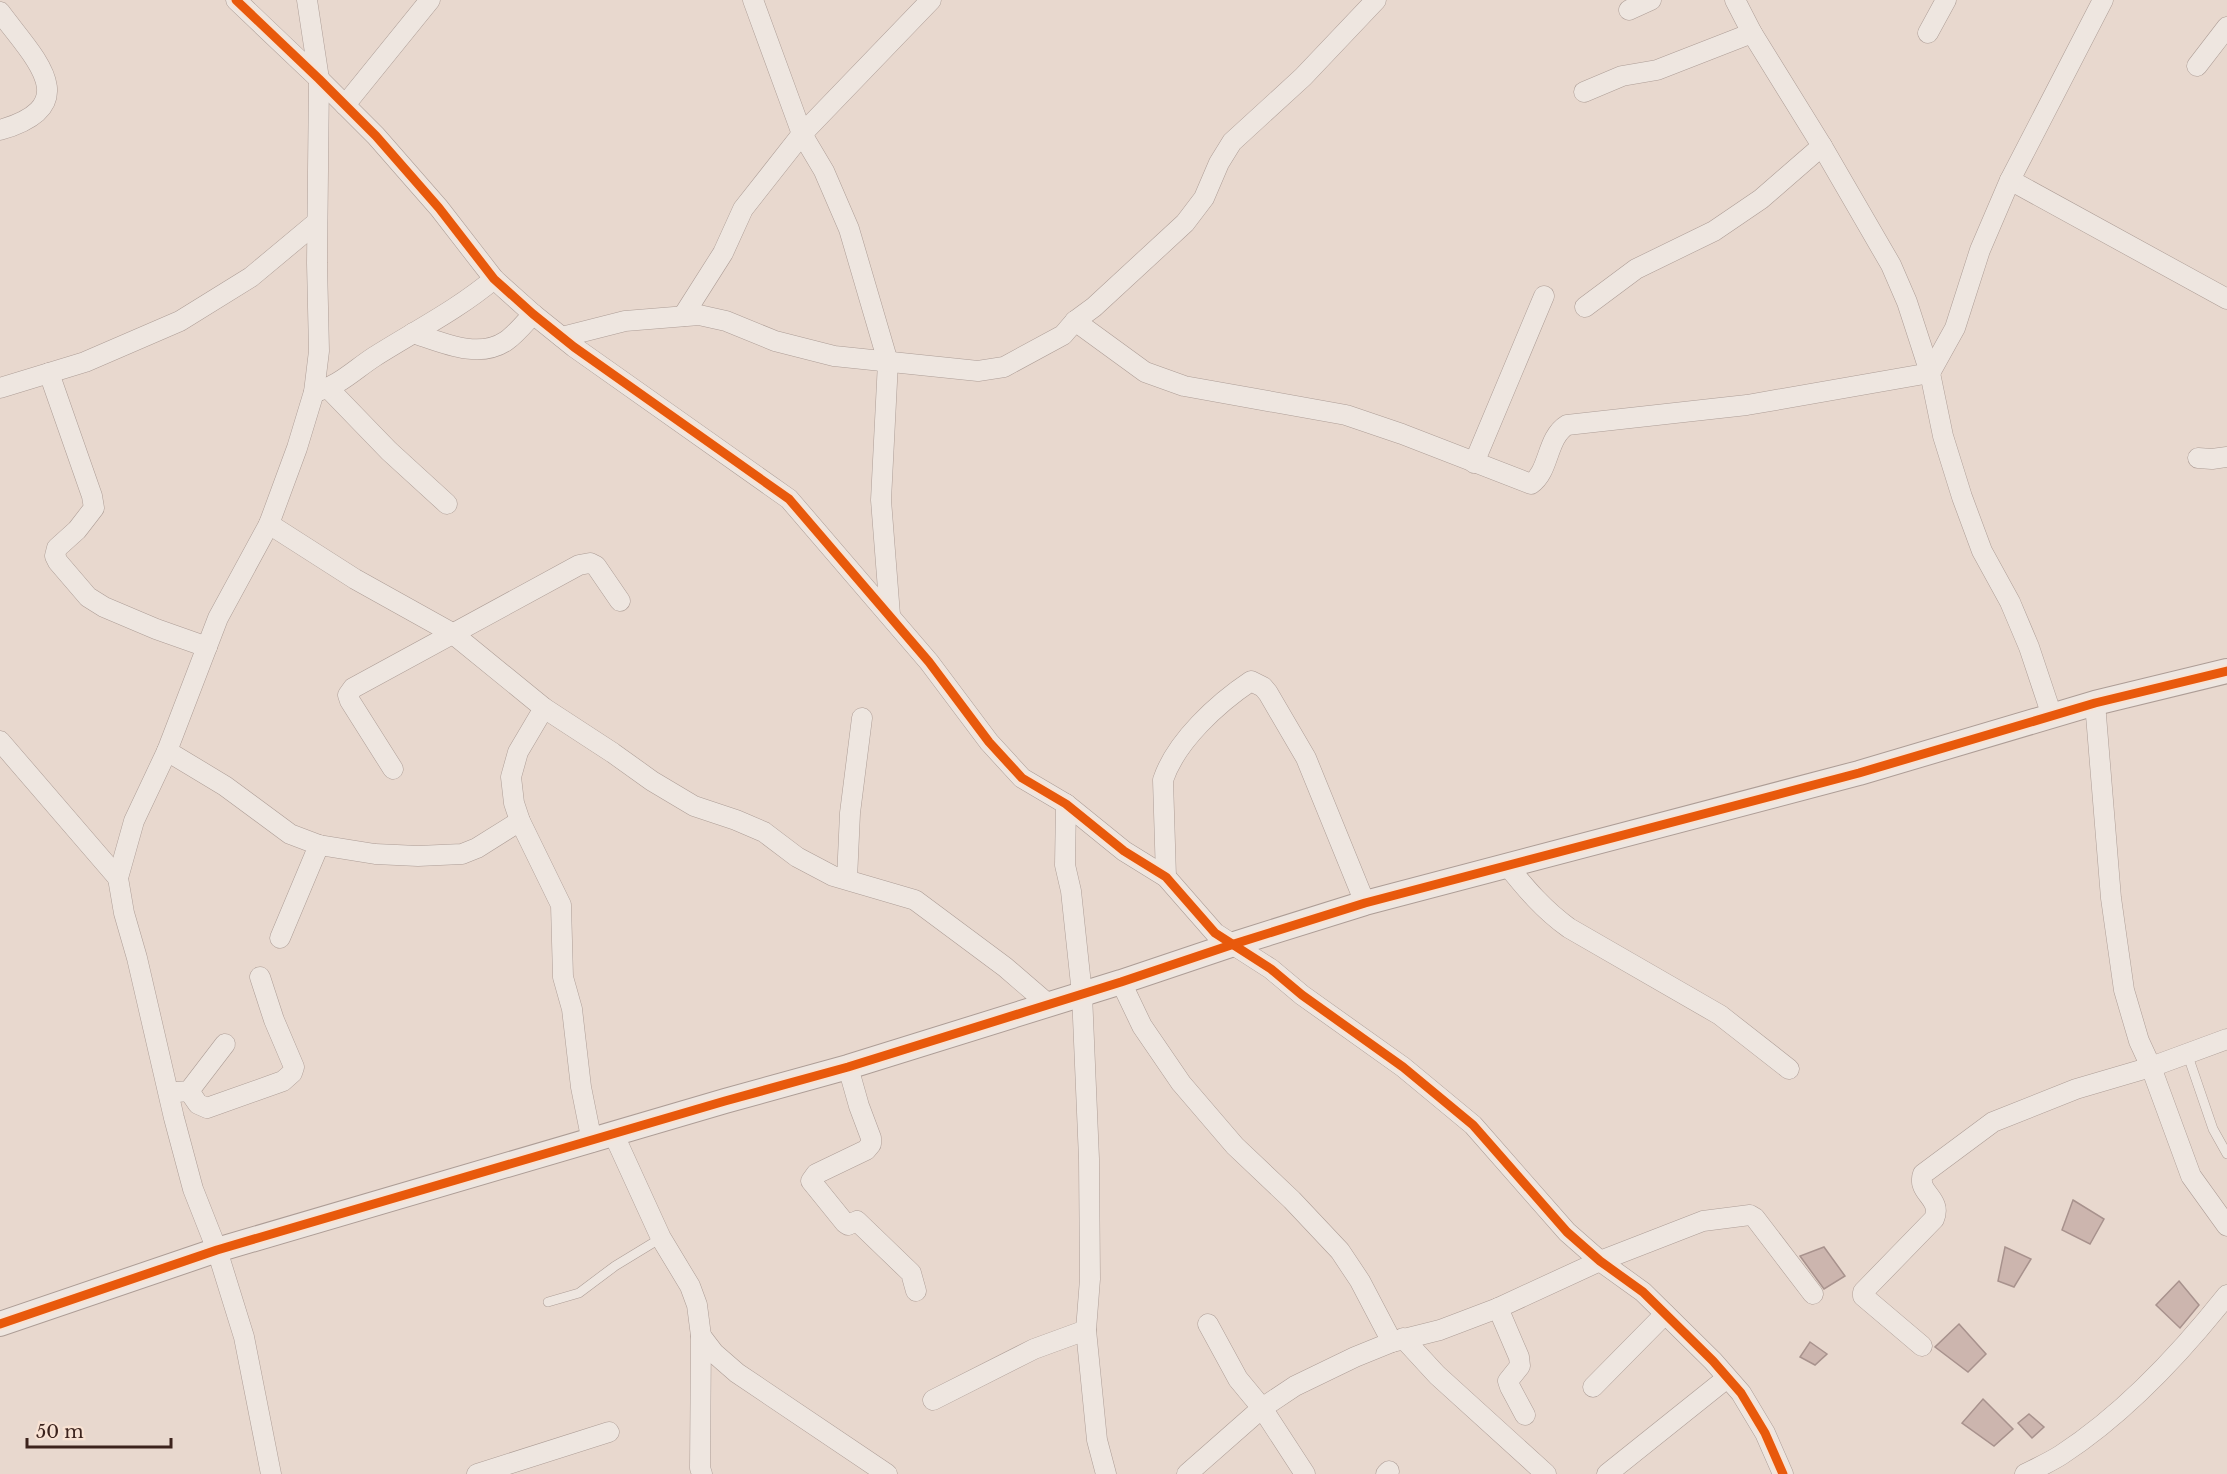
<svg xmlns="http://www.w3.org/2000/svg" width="2227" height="1474" viewBox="0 0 2227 1474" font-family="'Libre Baskerville',serif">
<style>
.building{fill:#ccb5ae;stroke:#a8928d;stroke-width:1.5}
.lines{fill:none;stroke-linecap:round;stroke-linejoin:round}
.service-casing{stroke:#ad9d96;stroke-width:10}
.minor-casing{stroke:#ad9d96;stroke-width:21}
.tertiary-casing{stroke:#ad9d96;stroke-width:26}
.service{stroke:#eee6e0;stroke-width:9}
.minor{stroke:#eee6e0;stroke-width:20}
.tertiary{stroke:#eee6e0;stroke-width:24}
.cycleway-casing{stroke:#f8e2d3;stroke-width:13}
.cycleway{stroke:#e8590c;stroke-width:9}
</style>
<rect width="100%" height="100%" fill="#e8d8ce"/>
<g class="building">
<polygon points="2073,1200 2104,1219 2090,1244 2062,1230"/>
<polygon points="1824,1247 1845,1276 1824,1289 1800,1256"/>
<polygon points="2005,1247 2031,1259 2014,1287 1998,1281"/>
<polygon points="2179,1281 2199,1305 2180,1328 2156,1305"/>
<polygon points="1959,1324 1986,1354 1968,1372 1935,1347"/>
<polygon points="1810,1342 1827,1354 1815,1365 1800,1357"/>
<polygon points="1983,1399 2013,1429 1994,1446 1962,1423"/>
<polygon points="2029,1414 2044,1427 2032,1438 2018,1423"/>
</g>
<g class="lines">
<g class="service-casing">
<g id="service">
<polyline points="2187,1053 2213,1129 2227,1154"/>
<polyline points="548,1302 579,1293 615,1266 661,1238"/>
</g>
</g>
<g class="minor-casing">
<g id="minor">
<polyline points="236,0 319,79 376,136 439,208 494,279 533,314 574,347 789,499 929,662 989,742 1022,778 1066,804 1124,851 1166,877 1215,933 1271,969 1302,995 1403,1067 1473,1125 1567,1232 1600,1261 1643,1292 1713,1361 1741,1393 1765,1433 1783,1474"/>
<polyline points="753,0 802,134 824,171 849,229 888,362 881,500 890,615"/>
<polyline points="1735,0 1752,33 1822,146 1891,265 1907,302 1921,345 1930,373 1943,436 1962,497 1982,551 2010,602 2029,647 2052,716"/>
<polyline points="1629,10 1651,0"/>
<path d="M0 12C33 57 87 105 0 130"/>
<polyline points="1928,33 1946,0"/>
<polyline points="2197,66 2227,27"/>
<polyline points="1584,92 1622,76 1657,70 1752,33"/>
<polyline points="345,105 430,0"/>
<polyline points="2010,180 2227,299"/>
<polyline points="1585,307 1636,269 1714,231 1761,199 1822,146"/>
<polyline points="683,316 723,253 743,209 802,134 931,0"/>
<path d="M1075 321 1145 372 1184 386 1346 415 1402 434 1531 484C1550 471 1546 438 1567 425L1747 405 1930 373 1955 328 1980 250 2010 180 2103 0"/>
<path d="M413 333C441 342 478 360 506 341 516 334 524 324 533 314"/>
<polyline points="562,337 625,321 699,315 726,321 775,341 834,356 978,371 1004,367 1063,335 1075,321 1094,307 1185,223 1204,198 1219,163 1232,142 1303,77 1376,0"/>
<polyline points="49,373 92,496 94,508 77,530 57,548 55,556 58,562 88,597 104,607 156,629 207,647"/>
<polyline points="0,388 85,362 180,321 251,277 317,222"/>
<polyline points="329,389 389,451 447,504"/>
<path d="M314 392C338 387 354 370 374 357 415 331 457 310 494 279"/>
<polyline points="2198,458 2212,459 2227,457"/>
<polyline points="1474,463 1544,296"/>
<polyline points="269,524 355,579 452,633 544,708 613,753 652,781 694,806 736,820 764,832 797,857 833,876 915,900 1005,967 1048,1004"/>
<polyline points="2095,703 2111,898 2124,990 2139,1041 2151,1067 2191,1176 2227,1226"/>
<polyline points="544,708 518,752 511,777 514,803 520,821 561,905 563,977 572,1009 581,1087 592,1142"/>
<polyline points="0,741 118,878"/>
<polyline points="167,751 225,786 290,834 319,845 375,854 418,856 462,854 477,848 520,821"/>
<polyline points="393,769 350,701 348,695 353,688 579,565 590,563 596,566 620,601"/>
<polyline points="1066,804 1065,865 1071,891 1082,994 1089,1159 1090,1279 1086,1330 1097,1440 1106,1474"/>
<path d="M1507 865C1526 889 1544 910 1569 928L1720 1015 1789 1069"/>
<path d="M1166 877 1163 780C1176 741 1218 703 1251 681L1263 687 1268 693 1306 758 1365 903"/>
<polyline points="847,879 850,813 862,718"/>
<polyline points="280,938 319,845"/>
<polyline points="1121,982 1142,1026 1181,1083 1235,1146 1292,1200 1340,1251 1360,1281 1392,1342"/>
<polyline points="848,1067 859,1106 871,1138 871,1144 866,1150 816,1174 811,1181 845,1223 848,1225 857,1221 911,1273 916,1291"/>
<polyline points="189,1091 198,1104 207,1108 283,1081 292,1073 294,1067 274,1020 260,977"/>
<polyline points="177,1092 189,1091 225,1044"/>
<polyline points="614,1135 661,1238 690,1286 697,1305 701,1336 700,1468 702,1474"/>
<polyline points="1498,1308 1519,1357 1520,1366 1508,1381 1510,1387 1525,1415"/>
<polyline points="1208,1324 1238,1379 1262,1408 1305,1474"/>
<polyline points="701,1336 714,1353 737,1373 887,1474"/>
<polyline points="1403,1338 1437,1375 1546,1474"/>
<path d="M1922 1346 1863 1296V1292L1934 1219C1943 1198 1916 1193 1923 1174L1993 1122 2076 1089 2151 1067 2227 1039"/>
<polyline points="1593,1387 1665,1314"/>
<polyline points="933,1400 1034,1349 1086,1330"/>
<polyline points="271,1474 244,1337 217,1250 193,1189 174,1118 137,958 124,913 118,878 134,821 167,751 218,618 269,524 297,448 314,392 319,351 317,263 319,79 307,0"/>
<polyline points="477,1474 609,1432"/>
<polyline points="1187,1474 1262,1408 1295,1386 1355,1357 1392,1342 1440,1330 1498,1308 1600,1261 1703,1221 1750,1215 1755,1218 1813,1294"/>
<polyline points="1386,1474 1389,1471"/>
<polyline points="1607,1474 1727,1378"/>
<path d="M2025 1474C2037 1468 2050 1462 2061 1455 2124 1414 2181 1353 2227 1295"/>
</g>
</g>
<g class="tertiary-casing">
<polyline id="tertiary" points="0,1324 217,1250 725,1101 848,1067 1121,982 1234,944 1365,903 1859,773 2095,703 2227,671"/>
</g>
<use href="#service" class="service"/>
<use href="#minor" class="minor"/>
<use href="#tertiary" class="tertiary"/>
<g class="cycleway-casing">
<g id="cycleway">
<polyline points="236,0 319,79 376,136 439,208 494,279 533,314 574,347 789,499 929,662 989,742 1022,778 1066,804 1124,851 1166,877 1215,933 1271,969 1302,995 1403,1067 1473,1125 1567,1232 1600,1261 1643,1292 1713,1361 1741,1393 1765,1433 1783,1474"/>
<polyline points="0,1324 217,1250 725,1101 848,1067 1121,982 1234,944 1365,903 1859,773 2095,703 2227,671"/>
</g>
</g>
<use href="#cycleway" class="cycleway"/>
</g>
<path d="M27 1438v9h144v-9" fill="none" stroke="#3c231d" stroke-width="3"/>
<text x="36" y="1438" font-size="18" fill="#3c231d" stroke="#f8e2d3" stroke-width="4.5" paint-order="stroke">50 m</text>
</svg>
